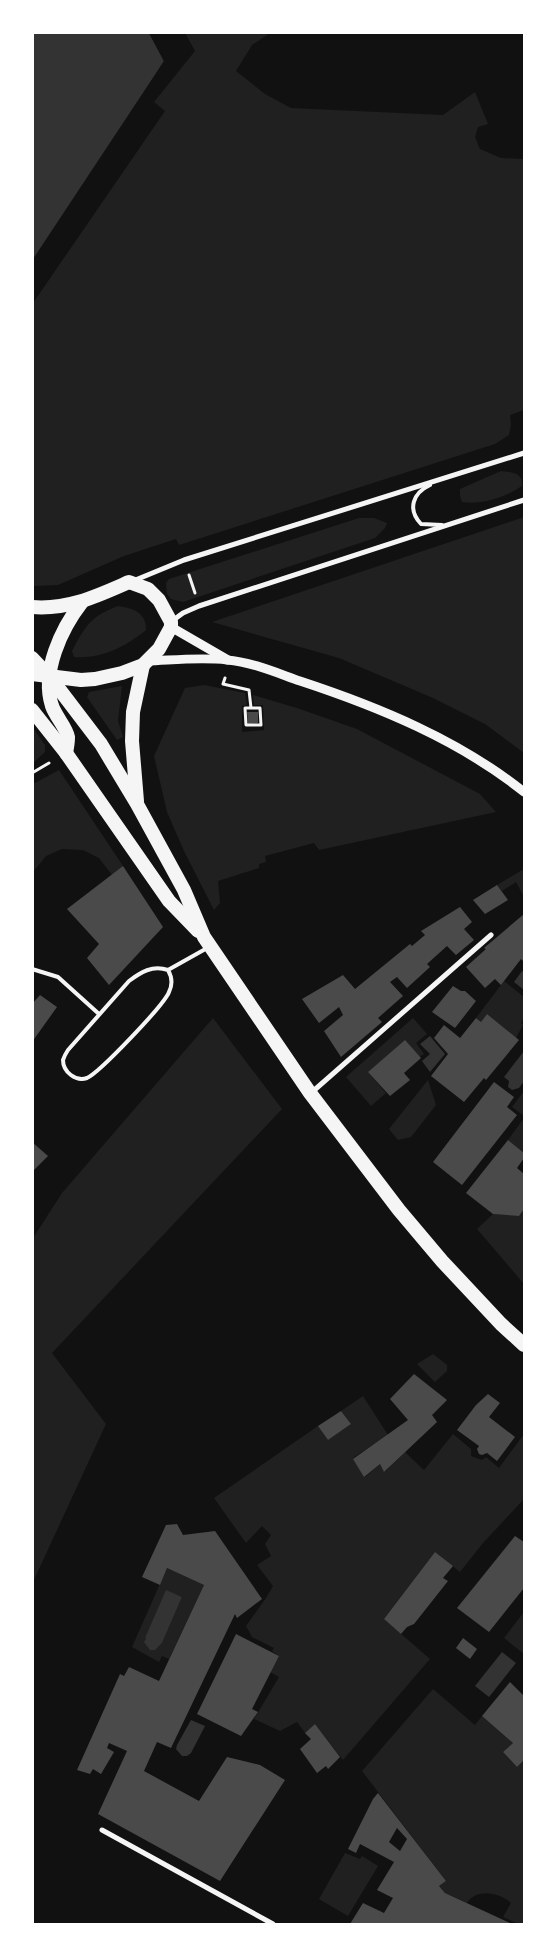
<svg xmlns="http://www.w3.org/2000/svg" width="557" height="1957" viewBox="0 0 557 1957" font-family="Rubik,sans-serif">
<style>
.green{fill:#202020;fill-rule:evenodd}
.water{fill:#333}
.pier{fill:#111}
.building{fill:#4a4a4a;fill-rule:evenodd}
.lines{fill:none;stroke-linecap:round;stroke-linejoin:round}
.path{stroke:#f5f5f5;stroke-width:3}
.service{stroke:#f5f5f5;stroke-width:4}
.minor{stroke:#f5f5f5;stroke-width:5}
.tertiary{stroke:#f5f5f5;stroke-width:9}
.trunk{stroke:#f5f5f5;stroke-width:14}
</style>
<rect width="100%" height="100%" fill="#111"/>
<g class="green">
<polygon points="185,33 270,33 252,45 236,71 265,94 291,108 443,115 475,92 488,124 478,127 475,137 480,149 501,158 524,159 524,410 510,415 511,425 509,435 495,444 179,545 176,539 124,556 58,585 33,586 33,303 165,111 154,102 195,51"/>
<path d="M501 471C511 472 524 473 522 486 506 497 482 505 462 502L460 496V489Z"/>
<polygon points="524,517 524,753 485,724 433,698 339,658 212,622"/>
<polygon points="359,518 374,518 387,523 385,528 375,538 183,602 171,599 167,594 166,583 169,579"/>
<path d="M118 606C133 608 147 613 146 630 125 647 102 659 74 657L72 651C86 625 90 617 118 606Z"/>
<polygon points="204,685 245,693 247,705 242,706 242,732 264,730 263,705 254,705 253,695 297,708 357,729 480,794 496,812 319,850 314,843 265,856 266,862 259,864 259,868 218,881 220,903 214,910 184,851 167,812 154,756 185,688"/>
<polygon points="122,686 118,721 123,737 117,740 87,697 89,692"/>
<polygon points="33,728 45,745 45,752 33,763"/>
<polygon points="59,770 123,866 112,875 99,858 83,850 62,849 46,856 33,872 33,784"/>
<polygon points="524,869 524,897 516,882 502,891 497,885"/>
<polygon points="504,981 524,997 524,1018 521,1023 523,1025 516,1038 487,1014 481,1022 476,1018"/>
<polygon points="213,1018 282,1109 52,1353 106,1424 33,1582 33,1238 62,1193"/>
<polygon points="413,1018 427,1034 416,1043 424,1054 419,1057 405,1041 368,1072 386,1093 371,1106 346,1077"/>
<polygon points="428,1080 436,1105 411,1137 398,1140 389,1129"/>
<polygon points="524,1091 524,1116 512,1107"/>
<polygon points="524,1118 524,1153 508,1140"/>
<polygon points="524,1209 524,1284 477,1229 493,1214 519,1216"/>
<polygon points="433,1354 447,1365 447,1371 435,1382 417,1364"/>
<polygon points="363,1396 388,1435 353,1458 365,1477 380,1464 385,1472 405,1452 424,1470 453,1434 471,1449 471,1456 482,1460 486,1457 499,1468 524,1434 524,1499 483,1543 460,1572 435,1552 384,1619 430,1659 343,1760 315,1724 305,1733 297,1722 280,1731 254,1719 279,1677 270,1672 279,1656 272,1651 274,1648 252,1637 246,1626 266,1598 273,1586 257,1565 271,1556 265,1544 271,1535 262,1526 246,1543 214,1498 318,1426 328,1440 351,1424 341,1411"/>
<path d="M167 1568 204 1585 169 1659 162 1656 159 1662 132 1647ZM166 1591 182 1597 162 1643 158 1647 144 1642Z"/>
<polygon points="524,1612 524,1654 504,1638"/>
<path d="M433 1689 475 1725 482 1716 513 1743 503 1752 517 1767 524 1760V1924H519L503 1917 511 1903C500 1892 476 1888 467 1903L445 1893 439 1886 446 1881 362 1771Z"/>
<polygon points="345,1853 360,1859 362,1856 378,1866 348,1916 319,1899"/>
</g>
<g class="water">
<polygon points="33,33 149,33 164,61 33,259"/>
<polygon points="522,971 524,972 524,990 514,982"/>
<polygon points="430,1036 445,1054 430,1072 422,1061 430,1054 420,1044"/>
<polygon points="524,1051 524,1081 519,1088 512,1090 508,1087 509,1081 504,1077"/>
<polygon points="166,1590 182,1597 162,1643 155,1650 150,1650 144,1642 146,1638 145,1638"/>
<polygon points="502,1652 516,1663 489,1697 475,1686"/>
<polygon points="191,1720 205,1726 191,1753 187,1756 182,1756 176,1749 177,1745"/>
</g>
<polygon class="pier" points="152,32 167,62 146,96 144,94 164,61 149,33"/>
<g class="building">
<polygon points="247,712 258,712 258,723 248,724"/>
<polygon points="123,866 163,927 109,985 87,958 99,944 67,909"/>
<polygon points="497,885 508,900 485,914 473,900"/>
<polygon points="460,907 472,922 464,929 474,940 456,955 447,946 427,964 430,967 407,988 397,977 390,982 403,996 378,1018 382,1022 341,1057 324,1031 343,1015 339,1007 319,1023 302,999 343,975 355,989 410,944 412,946 425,935 421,931"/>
<polygon points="524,914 524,962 521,959 501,985 495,979 485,988 466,967 486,949 484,948"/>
<polygon points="453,986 461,991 465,991 476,1001 455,1028 432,1012"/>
<polygon points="40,995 57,1007 32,1042 32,1004"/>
<polygon points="487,1014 519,1040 486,1080 484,1078 464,1102 431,1076 448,1054 434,1038 444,1025 460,1038 476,1018 481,1022"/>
<polygon points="405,1040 421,1058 404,1073 410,1080 390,1096 368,1072"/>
<polygon points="494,1082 514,1097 507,1107 517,1115 462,1185 433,1162"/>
<polygon points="508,1140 524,1153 524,1158 517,1168 524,1174 524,1209 519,1216 493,1214 466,1193"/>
<polygon points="32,1142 48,1156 32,1172"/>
<polygon points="414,1374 447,1400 432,1415 437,1422 384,1472 380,1464 364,1477 353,1459 408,1420 390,1399"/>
<polygon points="488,1394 500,1403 489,1417 515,1437 497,1461 487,1453 482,1455 479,1454 477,1449 479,1446 457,1430 476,1405"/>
<polygon points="341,1411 351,1424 328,1440 318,1426"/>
<polygon points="177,1524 183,1535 215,1531 262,1599 237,1618 235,1614 171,1748 157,1742 144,1771 199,1801 227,1757 260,1765 285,1780 220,1881 98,1814 127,1751 109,1743 107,1748 114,1752 101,1774 93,1769 90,1774 77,1770 120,1674 124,1676 129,1667 159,1681 204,1585 167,1568 160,1585 142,1577 166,1525"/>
<polygon points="515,1536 524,1542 524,1588 489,1632 457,1608"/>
<polygon points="435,1552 453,1566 443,1578 448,1581 414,1624 407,1627 401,1634 384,1619"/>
<polygon points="236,1634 279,1656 252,1709 258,1712 241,1736 197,1714"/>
<polygon points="463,1638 477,1649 470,1659 456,1648"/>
<polygon points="510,1682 524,1696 524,1760 517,1767 503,1752 513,1743 482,1716"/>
<polygon points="315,1724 340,1757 328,1769 326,1766 317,1773 300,1749 311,1739 305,1733"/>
<path d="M378 1793 446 1881 439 1886 445 1893 512 1924H350L363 1903 384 1913 393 1898 377 1890 394 1862 360 1844 356 1853 348 1849 373 1799ZM397 1828 407 1839 400 1851 389 1842Z"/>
</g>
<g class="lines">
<g class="path">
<polyline points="189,575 195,593"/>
<polyline points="225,678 223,684 249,690 251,708 245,708 246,725 261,725 260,708 251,708"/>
<polyline points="32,773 49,763"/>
</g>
<g class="service">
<path d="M430 485C413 493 407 509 421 524L442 525"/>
<polyline points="32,969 58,977 99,1014"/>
<path d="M168 970C172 977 173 984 169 992 164 1005 100 1072 87 1078 76 1082 63 1072 63 1060 64 1057 66 1053 68 1050L129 981C141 972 152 965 168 970L209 947"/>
</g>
<g class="minor">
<polyline points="133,581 184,560 524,453"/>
<polyline points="172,621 183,613 199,606 524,500"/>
<polyline points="311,1093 491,935"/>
<polyline points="102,1830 273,1924"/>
</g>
<g class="tertiary">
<polyline points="171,627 228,660"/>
<path d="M147 661C174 660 201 657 227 660 252 662 277 673 300 681 379 707 459 740 524 792"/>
</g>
<g class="trunk">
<path d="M32 607C68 610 97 596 129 582L148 589 159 600 171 622V627L159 649 143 665 122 673 95 679 81 680 32 674"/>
<polyline points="32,658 50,677 101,744 137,804 184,890 204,937 310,1093 399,1210 442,1261 501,1324 524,1345"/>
<polyline points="32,710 66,753 169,901 198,931"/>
<path d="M66 753C67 748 68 742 68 737 66 727 56 717 52 706 41 672 61 629 82 602"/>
<polyline points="137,801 132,741 133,712 143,665"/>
</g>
</g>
<rect width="557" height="1957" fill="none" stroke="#ffffff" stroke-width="68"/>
</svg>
